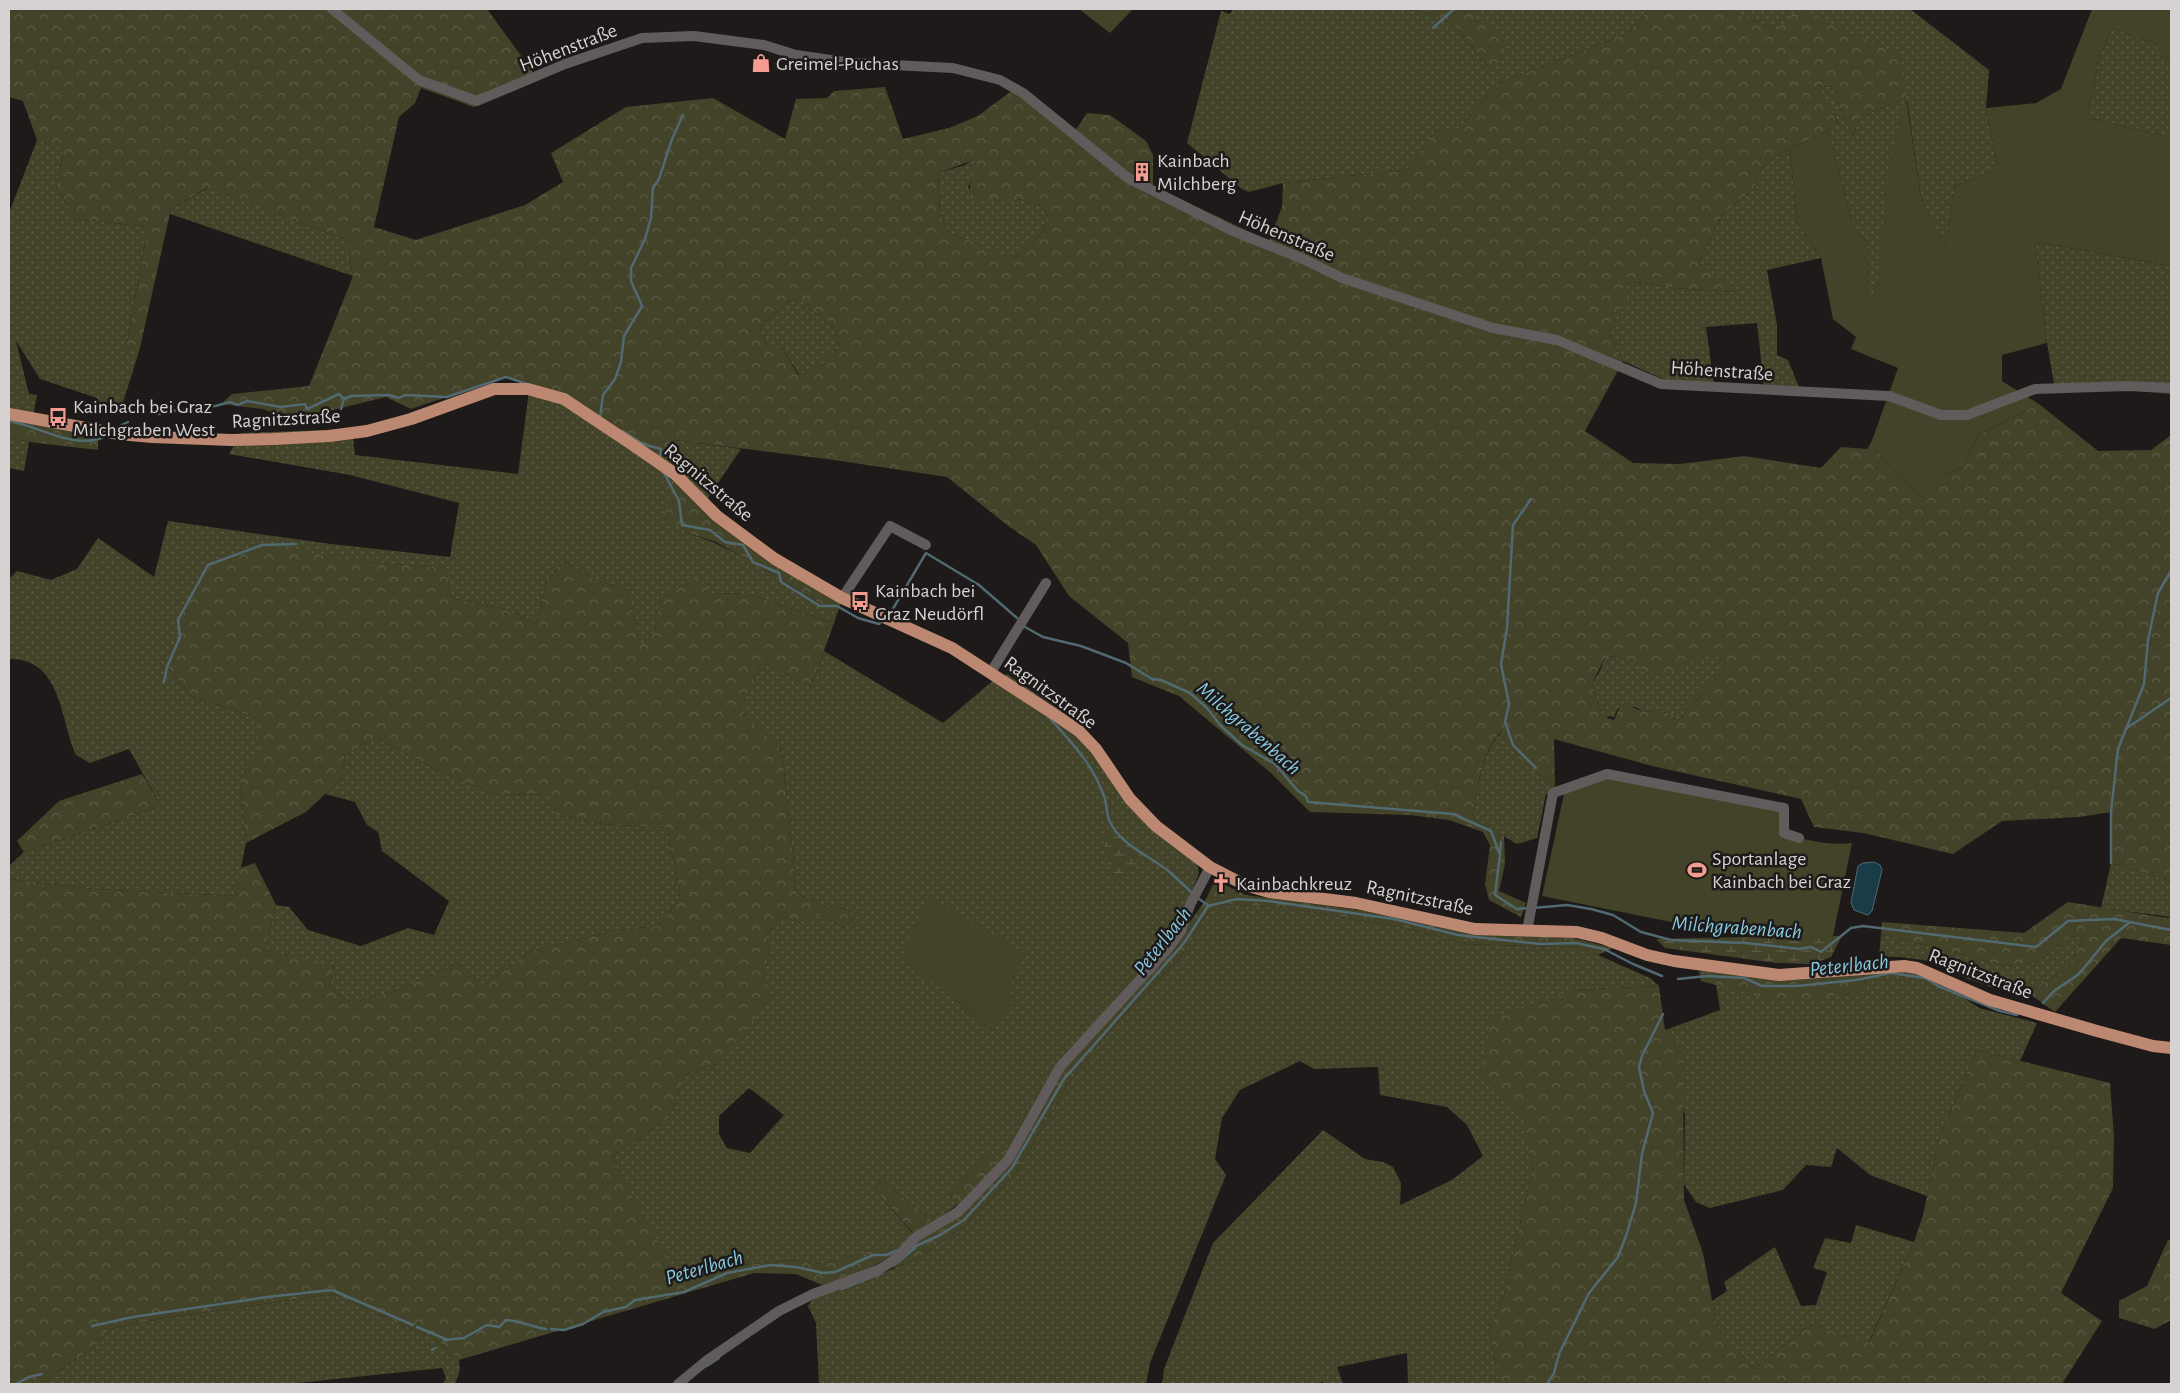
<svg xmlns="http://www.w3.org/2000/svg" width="2180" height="1393" viewBox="0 0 2180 1393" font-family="'Alegreya Sans',sans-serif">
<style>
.grass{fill:url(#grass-dots);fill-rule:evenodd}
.forest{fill:url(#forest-crowns);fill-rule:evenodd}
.wetland{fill:url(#wetland-marsh)}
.garden{fill:#424328}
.water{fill:#183c48;stroke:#516971}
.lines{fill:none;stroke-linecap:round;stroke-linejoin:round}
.stream{stroke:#516971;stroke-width:2.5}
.minor{stroke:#615c5b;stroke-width:10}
.major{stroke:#bd8871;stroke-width:12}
.labels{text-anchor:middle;stroke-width:5;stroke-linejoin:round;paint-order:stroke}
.street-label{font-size:20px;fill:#d5d2d1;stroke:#1d1a19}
.poi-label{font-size:20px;fill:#d5d2d1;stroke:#1d1a19;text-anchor:start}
.water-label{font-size:21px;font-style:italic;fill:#88cbe3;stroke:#1d1a19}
</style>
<defs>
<pattern id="grass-dots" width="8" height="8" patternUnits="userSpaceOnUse" patternTransform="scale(1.25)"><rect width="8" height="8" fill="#424328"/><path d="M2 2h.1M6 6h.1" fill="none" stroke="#5c5d46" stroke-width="1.8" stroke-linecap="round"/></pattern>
<pattern id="forest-crowns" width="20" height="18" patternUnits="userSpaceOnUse" patternTransform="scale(1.25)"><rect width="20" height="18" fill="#424328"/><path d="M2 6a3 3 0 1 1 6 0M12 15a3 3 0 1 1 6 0" fill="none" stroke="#5c5d46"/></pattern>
<pattern id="wetland-marsh" width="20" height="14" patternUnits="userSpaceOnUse" patternTransform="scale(1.25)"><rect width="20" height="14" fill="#424328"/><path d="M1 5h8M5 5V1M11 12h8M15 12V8" fill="none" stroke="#5c5d46"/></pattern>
</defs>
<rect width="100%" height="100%" fill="#1d1a19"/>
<g class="grass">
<polygon points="1233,9 1404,9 1436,15 1457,27 1489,69 1485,24 1476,21 1473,12 1475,9 1650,9 1627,34 1497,84 1456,132 1435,132 1406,170 1283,183 1249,192 1242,189 1187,143 1221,11 1230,14"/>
<polygon points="1725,9 1910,9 1989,70 1986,108 1998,169 1955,186 1945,248 1921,198 1907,100 1877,286 1868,305 1867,242 1853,225 1828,132 1838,123 1817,85 1831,87 1853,136 1860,117 1906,98 1777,30"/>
<polygon points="2112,28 2156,44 2171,64 2171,138 2086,117 2094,87 2098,61"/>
<polygon points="37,140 64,149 56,187 76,219 148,227 126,348 140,348 120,412 99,408 97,398 40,379 16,341 29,394 37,395 32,422 9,418 9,213"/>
<polygon points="1790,148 1797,222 1821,258 1767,270 1777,325 1777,355 1788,360 1799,387 1764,387 1757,323 1706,327 1714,384 1663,379 1623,361 1610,335 1626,284 1637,282 1674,288 1736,292 1698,263 1722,215 1753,189 1762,167"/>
<path d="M974 159V172L968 188C986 197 1000 207 1020 199L1041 206 1048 215 1045 229 1014 259C991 254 973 239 950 234L940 214 938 173 965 165Z"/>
<polygon points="208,188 347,240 353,276 170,214 171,209"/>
<polygon points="2035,242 2171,266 2171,394 2113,389 2055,389 2047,343"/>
<path d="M801 298C815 323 837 313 839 348L826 358 822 365 799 375 783 349 768 346 760 329 762 324 788 302Z"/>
<path d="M530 384 674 440 741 449 685 532C740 549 788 584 837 614L834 623 748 594 710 593 660 598 655 631 641 646 627 590 596 580 564 562 547 580 536 623 501 608 451 598 446 568 366 562 178 620 180 637 167 667 192 696 257 718 260 748 240 779 246 843 235 896 94 889 9 879V866L24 852 161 806 129 749 90 763 76 755C60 720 62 658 9 659V579L17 571 51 580 77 569 98 538 154 577 168 521 331 544 450 557 459 503 350 475 229 454 241 433 352 429 355 455 518 474Z"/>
<polygon points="9,437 29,442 24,471 9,468"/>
<path d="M824 651 943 723 990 683 1007 674 1063 712 1091 750 1197 864 1199 873 1168 952 1045 1084 998 1164 984 1155 950 1195 958 1204 934 1222 881 1180 874 1189 913 1234 904 1244 821 1264 794 1260 707 1268 680 1284 611 1157 669 1118 685 1075 717 1064 763 981 769 953 767 936 780 915 796 922 822 915 844 928 852 911 820 904 797 894 782 751 740 710 762 662 811 687ZM1024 952 992 1031 954 998ZM749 1088 784 1115 750 1153 727 1148 719 1134V1116Z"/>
<path d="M1714 652 1724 664 1723 671 1686 709 1682 718 1675 720 1673 713 1642 711 1636 707 1618 708 1614 717 1602 715 1592 684 1600 671 1605 657C1623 654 1642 668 1658 674Z"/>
<path d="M1503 731 1521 761 1555 786 1553 795 1546 794 1537 838 1517 844 1472 817C1478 789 1481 751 1503 731Z"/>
<polygon points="375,737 440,772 496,795 548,794 557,815 603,824 667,828 680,897 659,926 616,930 531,951 484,985 458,963 396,991 351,1003 329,988 334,966 265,950 276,905 289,907 308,930 361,946 408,928 434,935 449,901 382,851 378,832 367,825 355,802 325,794 342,778 345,755"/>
<polygon points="2111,863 2171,881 2171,917 2101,908"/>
<polygon points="1223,904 1288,908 1411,929 1466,944 1582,948 1650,978 1659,986 1572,990 1480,1071 1522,1115 1533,1167 1504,1294 1489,1331 1500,1384 1408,1384 1407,1353 1337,1367 1343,1384 1323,1384 1323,1381 1319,1384 1162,1384 1164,1369 1213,1243 1323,1130 1365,1159 1383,1162 1393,1167 1401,1183 1400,1205 1452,1180 1483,1156 1467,1125 1447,1107 1380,1095 1378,1067 1314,1069 1300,1061 1240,1090 1222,1118 1215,1159 1226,1175 1150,1363 1146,1384 819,1384 816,1323 808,1306 817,1293 845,1288 917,1259 967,1224 1016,1172 1069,1083 1114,1025 1181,957 1207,913"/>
<polygon points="1881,934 2006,966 2041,961 2069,937 2085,936 2067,969 2027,992 1991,987 1968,979 1936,962 1901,957 1879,957"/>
<polygon points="1889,971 1916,972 1939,980 1979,1008 2037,1023 2020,1061 1977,1050 1939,1138 1927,1196 1870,1175 1837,1148 1831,1167 1806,1165 1783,1190 1710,1208 1696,1202 1684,1184 1685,1115 1665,1030 1720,1010 1716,983 1770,999 1866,989 1863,974"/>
<polygon points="1856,1225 1914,1242 1868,1344 1811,1324 1754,1369 1717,1327 1712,1301 1727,1291 1724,1282 1775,1247 1801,1306 1816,1305 1827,1272 1813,1268 1825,1238 1851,1243"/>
<polygon points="333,1294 437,1340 459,1360 460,1370 455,1384 443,1384 446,1378 442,1368 288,1384 40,1384 96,1345 110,1329 159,1319"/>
</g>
<g class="forest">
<path d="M9 9H487L538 79 474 107 421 88 415 103 399 117 374 227 416 240 525 205 563 182 551 153 626 107 713 98 785 139 796 99 827 98 834 91 885 87 903 139 949 128 978 116 1018 86 1073 134 1087 113 1110 115 1146 141 1153 155V186L1269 241 1282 207 1283 183 1406 170 1435 132H1456L1497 84 1627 34 1650 9H1725L1777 30 1797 9 1900 55 1906 98 1860 117 1853 136 1831 87 1818 85 1838 124 1828 132 1790 148 1762 167 1753 189 1722 215 1698 263 1737 292 1674 288 1637 282 1626 284 1630 302 1619 310 1610 335 1623 361 1585 431 1633 463 1680 464 1744 456 1821 468 1841 447 1867 449 1871 443 1893 471 1922 498 1944 475 1964 467 1978 435 2039 404 2098 451 2151 450 2171 435V881L2111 863V812L2079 817 2002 821 1953 854 1863 833 1814 827 1801 799 1652 766 1554 739 1555 786 1521 761 1502 731C1481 751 1478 789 1472 817L1504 835 1505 864 1499 891 1526 903 1521 917 1489 900 1485 884 1490 845 1483 832 1449 820 1410 815 1310 812 1271 773 1179 696 1132 677 1128 643 1069 596 1036 545 1007 525 947 477 834 460 674 440 658 455 568 395 506 377 411 409 386 397 292 420 263 409 221 404 232 394 309 386 353 276 347 240 207 188 171 209 140 348 126 349 148 227 76 219 56 187 64 150 37 140 23 101 9 97ZM974 160C974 174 967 185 971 199L1009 203 1020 199 1041 206 1048 215 1045 229 1014 259C991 253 973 239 950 234L940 214 938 173ZM801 298C815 323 837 313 839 348L826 358 822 365 798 375 783 349 768 346 760 329 762 324 788 302ZM1714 653 1724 664 1723 671 1686 709 1682 718 1675 720 1673 713 1642 711 1622 703 1614 720 1607 718 1610 715H1602L1592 684 1605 657C1626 653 1641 673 1660 674 1681 675 1695 656 1714 653Z"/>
<polygon points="1404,9 1475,9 1473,12 1476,21 1485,24 1505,42 1503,59 1489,69 1457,27 1436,15"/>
<polygon points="9,418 98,436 98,450 29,442 9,437"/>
<polygon points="683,475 706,500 785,561 844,594 837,614 760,566 716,542 685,532 663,516"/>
<polygon points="262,545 366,562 446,568 451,598 501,608 536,623 547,580 564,562 596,580 627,590 641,645 655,631 660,598 697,576 710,593 748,594 834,623 811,687 762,662 740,710 782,751 797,894 820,904 852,911 854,922 844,928 822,915 796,922 780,915 767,936 769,953 763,981 773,996 717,1064 685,1075 669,1118 611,1157 680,1283 707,1268 794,1260 821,1264 904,1243 913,1233 874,1189 881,1180 934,1222 958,1205 950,1195 984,1155 998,1163 1045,1084 1168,952 1205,901 1215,880 1246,895 1374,912 1467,933 1573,938 1613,948 1598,955 1582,948 1466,944 1411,929 1288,908 1223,904 1207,913 1181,957 1114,1025 1069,1083 1016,1172 967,1224 917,1259 894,1268 886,1259 865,1271 822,1285 796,1274 754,1273 459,1360 437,1340 333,1294 159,1319 110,1329 96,1345 40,1384 9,1384 9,879 94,889 235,896 240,868 255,863 276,905 265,950 334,965 329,988 351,1003 396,991 458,963 484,985 531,951 616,930 659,926 680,897 667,828 603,824 556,815 547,794 496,795 440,772 375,737 345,755 342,778 306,812 246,843 240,779 259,748 257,718 192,696 167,667 180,637 178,620 208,565"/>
<polygon points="142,774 161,806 24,852 17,841 59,801"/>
<polygon points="2068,902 2167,918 2171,917 2171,945 2121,938 2055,1012 2027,992 2067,969 2085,936 2069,937 2041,961 2006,966 1881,934 1882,922 2024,933"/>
<path d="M1699 971C1727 972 1754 977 1783 979 1810 981 1836 976 1863 974L1866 990 1825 998 1770 999 1701 981Z"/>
<polygon points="1659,986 1665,1030 1683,1045 1684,1200 1703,1253 1717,1327 1754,1369 1811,1324 1869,1343 1914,1242 1923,1215 1939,1138 1977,1050 2110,1083 2114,1136 2113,1188 2061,1293 2102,1321 2062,1384 1500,1384 1489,1331 1504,1294 1533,1167 1521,1115 1480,1071 1493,1017 1572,990"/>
<polygon points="2168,1240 2171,1240 2171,1320 2155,1329 2119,1318 2119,1301 2147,1286"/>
</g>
<g class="wetland">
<polygon points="1116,830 1144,856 1113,885 1103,838"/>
<polygon points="1791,936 1826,939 1833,936 1842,936 1831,957 1813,964 1776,963 1665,948 1656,939"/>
</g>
<g class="garden">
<polygon points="1079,9 1133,9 1110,33"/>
<polygon points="2092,9 2171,9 2171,64 2156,44 2112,28 2098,61 2094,87 2086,117 2171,138 2171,266 2035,242 2047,343 2002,355 2002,381 2039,404 1978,435 1964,467 1944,475 1922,498 1893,471 1871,443 1898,368 1851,349 1856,337 1833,319 1821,258 1797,222 1790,148 1828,132 1853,225 1867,242 1868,304 1877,286 1888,170 1906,98 1921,198 1945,247 1955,186 1998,169 1986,108 2036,103 2061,89"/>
<path d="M1600 776 1784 808V833C1804 840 1831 846 1852 843L1833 936 1827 939H1813L1704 922 1686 925 1542 896 1564 794Z"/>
<polygon points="928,896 1024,953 1009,989 1015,999 992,1031 954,998 901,960"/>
</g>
<polygon class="water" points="1874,862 1880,865 1882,870 1872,911 1868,915 1854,910 1851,903 1858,866 1863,863"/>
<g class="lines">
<g class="stream">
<polyline points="1433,28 1454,9"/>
<polyline points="341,409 344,399"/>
<polyline points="159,414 172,410 178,411 206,406 215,406 230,402 238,405 247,401 281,407 305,404 307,409 339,394 344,399 351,396 389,395 399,398 405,395 447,397 506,377 527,384"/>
<polyline points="600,417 603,395 615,379 621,362 624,336 642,306 631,281 631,268 645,239 651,218 653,188 659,179 672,139 683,115"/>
<path d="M9 421C40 426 72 450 104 437"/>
<polyline points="116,428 128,422"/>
<polyline points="623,431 643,444 661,449 660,458"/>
<polyline points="664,473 679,501 682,525 710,530 725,542 743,545 753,562 779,573 781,582 820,606 837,606 858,618 879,624 881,622"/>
<polyline points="1531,499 1513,525 1507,628 1501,664 1509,704 1505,722 1513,745 1536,768"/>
<polyline points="891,612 926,553 979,585 1017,618"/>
<polyline points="1025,627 1043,637 1081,646 1126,663 1152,679 1161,680 1190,693 1207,708 1220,725 1242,745 1275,764 1298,791 1306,796 1308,802 1453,814 1491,831 1500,855 1495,895 1517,909 1528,908"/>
<polyline points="164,682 167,667 180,637 178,620 208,565 262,545 296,544"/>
<path d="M1049 717C1072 744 1091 761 1104 796 1107 804 1106 814 1110 822 1122 847 1152 856 1172 874 1178 880 1185 886 1191 892"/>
<polyline points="2127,728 2171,698"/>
<polyline points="1500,853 1501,842"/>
<polyline points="2111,863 2111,812 2118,749 2144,684 2148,640 2158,593 2171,571"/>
<polyline points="1199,899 1208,905"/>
<polyline points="1533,908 1567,905 1591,909 1613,915 1641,932 1671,940 1745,943 1800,949 1811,947 1821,952 1851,928 1863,926 2036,947 2068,921 2114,919 2171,930"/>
<polyline points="1678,979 1707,976 1744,978 1762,986 1797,986 1856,980 1891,973 1925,978 1938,986 2000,1011 2017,1015"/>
<polyline points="2043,1003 2054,991 2079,974 2106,941 2130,922"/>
<polyline points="912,1248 940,1235 964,1220 1011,1169 1064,1079 1184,943 1208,906 1237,899 1268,901 1394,919 1458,935 1540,944 1576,943 1604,949 1633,964 1662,976"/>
<polyline points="898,1262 915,1248"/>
<polyline points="841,1289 882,1273"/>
<polyline points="92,1326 133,1317 267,1297 332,1290 413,1325"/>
<polyline points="417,1327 448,1340"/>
<polyline points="551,1329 564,1330 583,1324 603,1312 626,1307 635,1300 684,1292 727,1273 770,1265 796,1267 823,1273 835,1272 873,1255 886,1255 898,1250"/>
<path d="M444 1340 464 1338 487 1325 499 1327 506 1320C521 1321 532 1327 546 1329"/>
<polyline points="432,1350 435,1348"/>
<polyline points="707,1366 719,1358"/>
<polyline points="16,1384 29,1377 42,1374"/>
<polyline points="1547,1384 1554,1373 1559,1354 1589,1293 1618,1257 1626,1236 1636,1203 1642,1154 1653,1113 1644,1091 1639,1067 1642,1056 1663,1014"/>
</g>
<g class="minor">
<polyline points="332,9 419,80 477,101 565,64 642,38 694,36 764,45 796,55 852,63 953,68 1000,80 1023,93 1128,178 1231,230 1303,259 1342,278 1493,328 1557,340 1661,384 1889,396 1941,415 1967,415 2035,389 2128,386 2171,388"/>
<polyline points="842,598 890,526 926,545"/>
<polyline points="991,672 1046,583"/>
<polyline points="1527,931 1553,793 1607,774 1784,808 1784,833 1799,838"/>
<polyline points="678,1384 706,1361 779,1311 813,1294 878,1270 893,1261 916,1237 958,1212 1008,1160 1060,1067 1167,950 1181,931 1190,905 1210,867"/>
</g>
<polyline class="major" points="9,414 119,434 152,437 231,440 274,439 329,436 367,431 411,419 494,389 528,389 564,399 633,445 675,474 717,516 775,559 842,598 952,648 1060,718 1079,731 1096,749 1130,799 1156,826 1210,867 1245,885 1269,892 1356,903 1475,929 1577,932 1602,938 1647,955 1674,961 1779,975 1904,966 1917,968 1990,1000 2097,1031 2153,1046 2171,1048"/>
</g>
<defs>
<g id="shop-bare" transform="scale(1.5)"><path d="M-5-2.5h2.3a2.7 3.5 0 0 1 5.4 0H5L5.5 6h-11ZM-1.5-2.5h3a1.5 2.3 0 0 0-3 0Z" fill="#f59c91" stroke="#1d1a19" stroke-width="2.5" paint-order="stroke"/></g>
<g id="building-bare" transform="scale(1.5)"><path d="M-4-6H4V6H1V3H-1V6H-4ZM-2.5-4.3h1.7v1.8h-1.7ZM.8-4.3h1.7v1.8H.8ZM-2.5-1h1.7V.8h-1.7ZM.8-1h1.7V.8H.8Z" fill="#f59c91" stroke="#1d1a19" stroke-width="2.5" paint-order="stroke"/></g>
<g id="bus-bare" transform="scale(1.5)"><path d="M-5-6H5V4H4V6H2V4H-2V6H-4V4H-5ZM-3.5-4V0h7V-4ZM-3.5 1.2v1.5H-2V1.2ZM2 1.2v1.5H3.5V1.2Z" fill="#f59c91" stroke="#1d1a19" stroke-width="2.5" paint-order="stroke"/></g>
<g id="stadium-bare" transform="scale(1.5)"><path d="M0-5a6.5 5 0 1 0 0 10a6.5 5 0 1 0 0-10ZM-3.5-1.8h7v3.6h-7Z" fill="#f59c91" stroke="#1d1a19" stroke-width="2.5" paint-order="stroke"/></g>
<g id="church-bare" transform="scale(1.5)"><path d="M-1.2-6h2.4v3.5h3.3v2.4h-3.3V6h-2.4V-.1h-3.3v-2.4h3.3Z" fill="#f59c91" stroke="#1d1a19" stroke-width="2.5" paint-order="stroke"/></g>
</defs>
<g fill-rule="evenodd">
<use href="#shop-bare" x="761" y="63"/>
<use href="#building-bare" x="1142" y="172"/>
<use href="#bus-bare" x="58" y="417"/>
<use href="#bus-bare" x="860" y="601"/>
<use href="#stadium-bare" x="1697" y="870"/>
<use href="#church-bare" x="1221" y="883"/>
</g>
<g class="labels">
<g class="street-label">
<text transform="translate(568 47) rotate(-21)" y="7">Höhenstraße</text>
<text transform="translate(1287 235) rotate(23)" y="7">Höhenstraße</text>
<text transform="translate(1722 370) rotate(4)" y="7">Höhenstraße</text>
<text transform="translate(286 418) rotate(-3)" y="7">Ragnitzstraße</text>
<text transform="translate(709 482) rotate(40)" y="7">Ragnitzstraße</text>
<text transform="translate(1051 692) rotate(36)" y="7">Ragnitzstraße</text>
<text transform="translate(1420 897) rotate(12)" y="7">Ragnitzstraße</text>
<text transform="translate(1981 973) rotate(21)" y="7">Ragnitzstraße</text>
</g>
<g class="poi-label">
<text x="776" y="70">Greimel-Puchas</text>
<text x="1157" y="167">Kainbach<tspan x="1157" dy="23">Milchberg</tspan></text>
<text x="73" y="413">Kainbach bei Graz<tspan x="73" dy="23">Milchgraben West</tspan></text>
<text x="875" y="597">Kainbach bei<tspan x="875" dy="23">Graz Neudörfl</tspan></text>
<text x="1712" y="865">Sportanlage<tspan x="1712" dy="23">Kainbach bei Graz</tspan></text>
<text x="1236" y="890">Kainbachkreuz</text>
</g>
<g class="water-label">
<text transform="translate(1249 728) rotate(41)" y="7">Milchgrabenbach</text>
<text transform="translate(1737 927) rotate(4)" y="7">Milchgrabenbach</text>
<text transform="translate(1162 941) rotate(-52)" y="7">Peterlbach</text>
<text transform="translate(1849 965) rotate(-6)" y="7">Peterlbach</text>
<text transform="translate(704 1267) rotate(-16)" y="7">Peterlbach</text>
</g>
</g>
<rect width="2180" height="1393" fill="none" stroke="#d5d2d1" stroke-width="20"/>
</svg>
